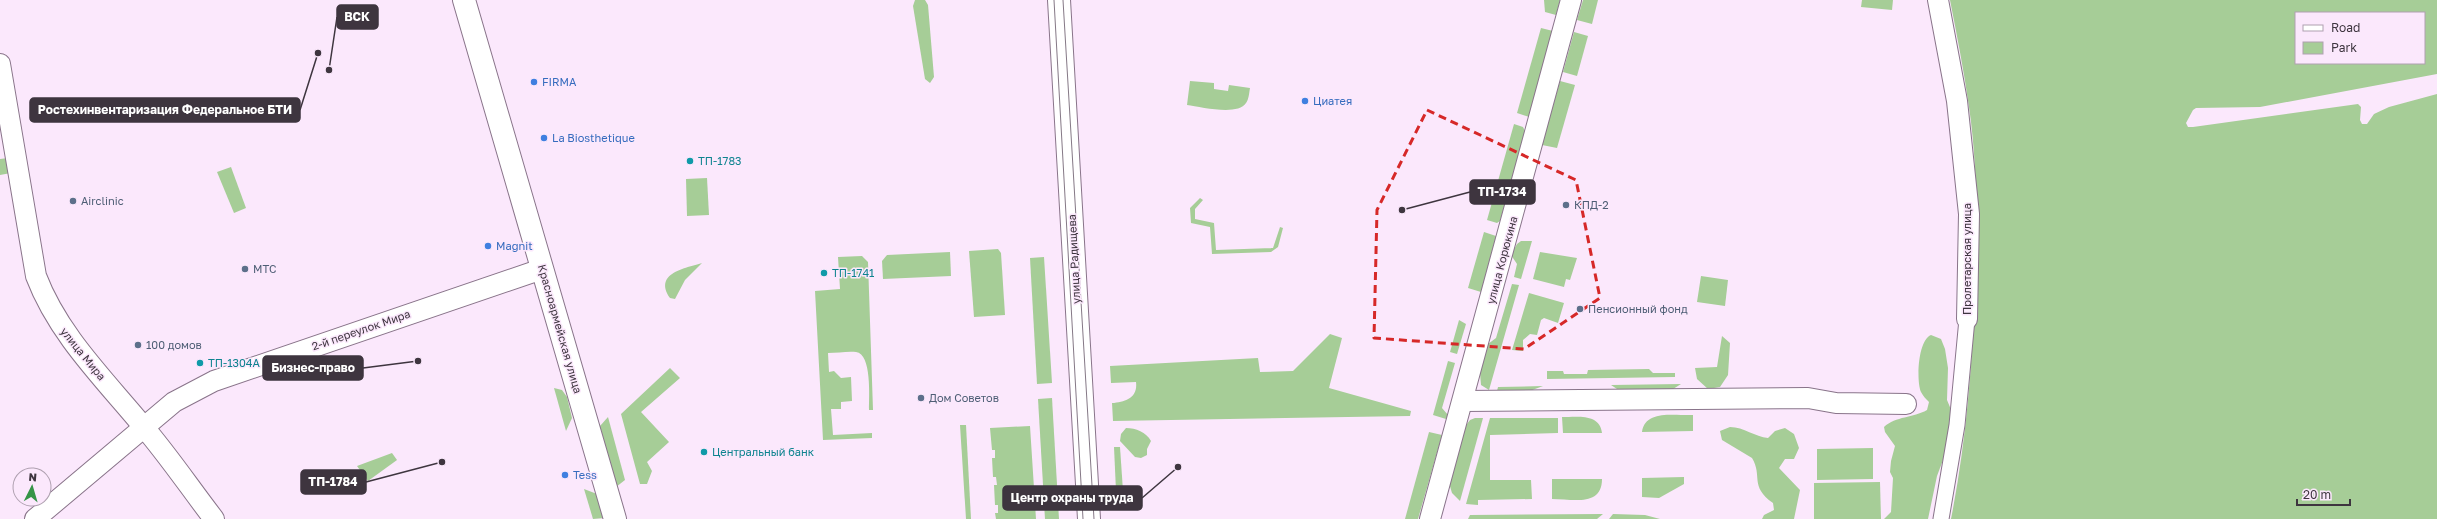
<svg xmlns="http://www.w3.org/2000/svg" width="2437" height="519" viewBox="0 0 2437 519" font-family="'Golos Text',sans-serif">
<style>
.green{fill:#a6cd97;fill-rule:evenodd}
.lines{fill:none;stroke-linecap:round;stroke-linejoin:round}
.pedestrian-casing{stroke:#89748a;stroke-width:17}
.minor-casing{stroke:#89748a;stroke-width:22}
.tertiary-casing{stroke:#89748a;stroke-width:24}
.secondary-casing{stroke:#89748a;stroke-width:24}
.pedestrian{stroke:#fff;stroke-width:15}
.minor{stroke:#fff;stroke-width:20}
.tertiary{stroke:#fff;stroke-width:22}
.secondary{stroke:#fff;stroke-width:22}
.tram{stroke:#857886;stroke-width:1}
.marked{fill:none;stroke:#d62828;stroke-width:3;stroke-dasharray:8 5;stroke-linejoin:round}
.shop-dot{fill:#3f7fe0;stroke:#fbe8fc;stroke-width:1.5}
.culture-dot{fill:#0f9aa8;stroke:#fbe8fc;stroke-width:1.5}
.service-dot{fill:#5c6f8a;stroke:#fbe8fc;stroke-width:1.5}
.labels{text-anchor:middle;stroke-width:3;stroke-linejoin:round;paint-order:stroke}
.shop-label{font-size:11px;fill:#366cbe;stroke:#fbe8fc;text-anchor:start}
.culture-label{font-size:11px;fill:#0d838f;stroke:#fbe8fc;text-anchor:start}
.service-label{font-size:11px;fill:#4e5e75;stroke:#fbe8fc;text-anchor:start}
.street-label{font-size:11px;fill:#3e353f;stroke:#fbe8fc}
.leader{fill:none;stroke:#3e353f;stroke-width:1.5}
.callout-dot{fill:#3e353f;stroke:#fbe8fc;stroke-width:1.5}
.callout{fill:#3e353f;stroke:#3e353f;stroke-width:1.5}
.callout-label{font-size:12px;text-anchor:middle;font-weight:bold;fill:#fff}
</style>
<rect width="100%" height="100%" fill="#fbe8fc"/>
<g class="green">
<polygon points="915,0 925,0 928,5 934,77 930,83 925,79 913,6"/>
<polygon points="1544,0 1560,0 1556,15 1545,12"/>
<polygon points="1583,0 1598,0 1592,24 1577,20"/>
<polygon points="1862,0 1893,0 1892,10 1861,7"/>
<path d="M1950 0H2437V74L2260 107 2196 108 2193 110 2186 123 2188 127H2193L2358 104 2361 107 2360 120 2362 124H2367L2374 114 2389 107 2437 94V519H1951C1966 443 1972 368 1975 291 1977 230 1978 168 1969 107 1964 71 1957 36 1950 0ZM2296 13H2424V63H2296Z"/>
<polygon points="1541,28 1553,31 1529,117 1517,113"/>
<polygon points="1574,32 1588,36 1577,76 1563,72"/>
<path d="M1190 81 1214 83V89L1228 91 1229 85 1250 88C1249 93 1249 99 1246 103 1238 116 1201 107 1187 105Z"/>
<polygon points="1560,81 1575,85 1557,148 1542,145"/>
<polygon points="1514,124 1523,127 1525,131 1500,221 1497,223 1487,220"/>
<polygon points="8,158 11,173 0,175 0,159"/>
<polygon points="231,167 246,208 234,213 217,172"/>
<polygon points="707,178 709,215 687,216 686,179"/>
<polygon points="1200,198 1203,200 1195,209 1195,219 1214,223 1216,250 1273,248 1280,227 1283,228 1278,247 1271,252 1212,254 1210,227 1191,223 1190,208"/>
<polygon points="1484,232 1496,236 1481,292 1468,288"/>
<polygon points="1521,241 1532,241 1521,279 1514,277 1517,264 1511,255 1517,244"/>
<polygon points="998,249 1001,253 1005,315 974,317 969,251"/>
<polygon points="950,252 951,276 883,279 882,261 887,255"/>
<polygon points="1540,252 1577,258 1570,280 1566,279 1564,287 1533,279"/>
<path d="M862 256 868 262 873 410H869C869 397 872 354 856 352 848 351 837 353 828 353L829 372 834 371 841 378 851 377 852 401 841 402V409H831L833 435 872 433V438L823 440 815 291 840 289 838 257Z"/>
<polygon points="1044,257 1052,383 1037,384 1030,258"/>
<path d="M702 263 685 280 675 299 670 298C653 273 686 268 702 263Z"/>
<polygon points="1701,276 1728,280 1725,306 1697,302"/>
<polygon points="1512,284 1519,285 1489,390 1481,385 1480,373 1488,344 1496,338"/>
<polygon points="1529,293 1564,303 1558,323 1544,318 1541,320 1537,335 1530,334 1523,340 1523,351 1512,350"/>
<polygon points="1459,320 1466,324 1457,354 1450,352"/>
<path d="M1330 334 1342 338 1329 388 1411 411 1410 416 1113 421 1112 403C1125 402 1138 398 1136 382L1111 383 1110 366 1258 358 1260 372 1293 371Z"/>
<path d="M1931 335 1941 339 1945 349 1948 368 1947 400 1952 412 1946 452 1937 476 1928 519H1884L1891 512 1893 478 1890 472 1891 461 1895 446 1885 432 1884 427C1896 416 1913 418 1927 410L1929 402C1926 399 1923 396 1921 392 1916 380 1918 340 1931 335Z"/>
<polygon points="1722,336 1730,343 1728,375 1720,387 1708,389 1697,379 1695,368 1717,367"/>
<polygon points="1448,361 1455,363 1442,408 1448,415 1446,419 1433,415"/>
<polygon points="670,368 680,378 641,412 669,442 647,462 652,471 647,484 640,484 621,414"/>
<polygon points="1649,369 1653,373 1675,373 1675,377 1547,379 1547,371 1563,371 1564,374 1587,374 1588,370"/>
<polygon points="1681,384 1670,391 1620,391 1611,385"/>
<polygon points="1543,386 1527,392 1497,391 1498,387"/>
<polygon points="554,388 562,390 567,397 572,418 566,431"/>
<polygon points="1052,398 1059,519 1045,519 1038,399"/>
<path d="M1693 415V431L1642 432C1645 409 1676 416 1693 415Z"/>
<polygon points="608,417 625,480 616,487 600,426"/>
<path d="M1562 417C1577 417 1600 413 1602 433H1563Z"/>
<polygon points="1475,418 1483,418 1460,501 1452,493 1449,483 1463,429 1470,420"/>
<polygon points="1490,418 1558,418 1558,433 1490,435 1490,480 1531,480 1532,499 1478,500 1478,505 1466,504"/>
<polygon points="960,425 966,425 971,519 966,519"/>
<polygon points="1030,426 1036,519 996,519 995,513 998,513 998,505 995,505 994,485 997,485 996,477 993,477 992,458 995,458 995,450 992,450 990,428"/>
<path d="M1730 427C1744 427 1755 437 1768 438L1775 431 1785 428 1794 434 1799 448 1794 459H1785L1779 468 1800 490 1794 519H1762L1764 515 1774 510 1773 503C1749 486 1763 476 1752 458L1722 440 1720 431Z"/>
<path d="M1126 428C1136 428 1146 432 1151 441L1147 449V455L1141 458 1135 457 1120 441 1121 434Z"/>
<polygon points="1429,432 1442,435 1418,519 1405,519"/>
<polygon points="1114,447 1120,447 1123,491 1116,491"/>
<polygon points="1873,448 1873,479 1817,480 1817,449"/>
<polygon points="392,453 397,460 368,481 357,466"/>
<polygon points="1684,477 1684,484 1659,498 1642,497 1642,478"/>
<path d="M1552 479H1602C1602 507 1573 499 1552 499Z"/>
<polygon points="1880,482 1881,519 1814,519 1814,483"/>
<polygon points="584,489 597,494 604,518 593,519"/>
<polygon points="1603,514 1597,519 1468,519 1470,515"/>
<polygon points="1613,514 1645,515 1660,519 1609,519"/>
</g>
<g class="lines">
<g class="pedestrian-casing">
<polyline id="pedestrian" points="1941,519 1957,425 1967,319"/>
</g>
<g class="minor-casing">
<g id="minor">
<polyline points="1938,0 1957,101 1969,214 1967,319"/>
<path d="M0 64 36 276C58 334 103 378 142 425 168 455 190 488 214 519"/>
<polyline points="1463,401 1808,398 1836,403 1906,404"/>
<polyline points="35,519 174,402 214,381 542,269"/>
<polyline points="1430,519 1571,0"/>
</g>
</g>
<g class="tertiary-casing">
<polyline id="tertiary" points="1059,0 1089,519"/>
</g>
<g class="secondary-casing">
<polyline id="secondary" points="464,0 615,519"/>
</g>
<use href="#pedestrian" class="pedestrian"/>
<use href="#minor" class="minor"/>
<use href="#tertiary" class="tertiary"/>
<use href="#secondary" class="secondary"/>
<g class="tram">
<polyline points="1054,0 1083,519"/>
<polyline points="1063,0 1094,519"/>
</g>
</g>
<path class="marked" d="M1427 110 1576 180 1600 298 1524 349 1374 338 1377 210Z"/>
<g class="shop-dot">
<circle cx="534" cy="82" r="4"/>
<circle cx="1305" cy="101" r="4"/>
<circle cx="544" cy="138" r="4"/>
<circle cx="488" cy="246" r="4"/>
<circle cx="565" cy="475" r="4"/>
</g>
<g class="culture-dot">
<circle cx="690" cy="161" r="4"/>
<circle cx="824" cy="273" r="4"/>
<circle cx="200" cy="363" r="4"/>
<circle cx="704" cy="452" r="4"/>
</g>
<g class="service-dot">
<circle cx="73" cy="201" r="4"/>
<circle cx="1566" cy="205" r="4"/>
<circle cx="245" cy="269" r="4"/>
<circle cx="1580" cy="309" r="4"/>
<circle cx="138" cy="345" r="4"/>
<circle cx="921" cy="398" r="4"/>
</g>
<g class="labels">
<g class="shop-label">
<text x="542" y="86">FIRMA</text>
<text x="1313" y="105">Циатея</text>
<text x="552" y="142">La Biosthetique</text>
<text x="496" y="250">Magnit</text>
<text x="573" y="479">Tess</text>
</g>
<g class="culture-label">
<text x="698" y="165">ТП-1783</text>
<text x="832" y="277">ТП-1741</text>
<text x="208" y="367">ТП-1304А</text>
<text x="712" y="456">Центральный банк</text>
</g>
<g class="service-label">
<text x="81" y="205">Airclinic</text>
<text x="1574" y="209">КПД-2</text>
<text x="253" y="273">МТС</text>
<text x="1588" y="313">Пенсионный фонд</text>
<text x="146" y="349">100 домов</text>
<text x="929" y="402">Дом Советов</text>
</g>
<g class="street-label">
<text transform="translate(1074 259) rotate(-93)" y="4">улица Радищева</text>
<text transform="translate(1967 259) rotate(-90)" y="4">Пролетарская улица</text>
<text transform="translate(1502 260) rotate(-75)" y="4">улица Корюкина</text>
<text transform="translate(560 329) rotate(74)" y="4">Красноармейская улица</text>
<text transform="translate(361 330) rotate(-19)" y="4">2-й переулок Мира</text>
<text transform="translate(83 354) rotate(51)" y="4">улица Мира</text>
</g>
</g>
<path class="leader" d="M329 70L337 17M318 53L300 110M1402 210L1470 192M418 361L363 368M442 462L366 482M1178 467L1142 498"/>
<g class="callout-dot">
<circle cx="329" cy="70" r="4"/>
<circle cx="318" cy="53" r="4"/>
<circle cx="1402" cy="210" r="4"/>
<circle cx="418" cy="361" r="4"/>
<circle cx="442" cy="462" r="4"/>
<circle cx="1178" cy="467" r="4"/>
</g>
<g class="callout">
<rect x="337" y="5" width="41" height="24" rx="4"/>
<rect x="30" y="98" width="270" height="24" rx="4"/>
<rect x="1470" y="180" width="65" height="24" rx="4"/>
<rect x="263" y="356" width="100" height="24" rx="4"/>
<rect x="301" y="470" width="65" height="24" rx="4"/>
<rect x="1003" y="486" width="139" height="24" rx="4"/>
</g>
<g class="callout-label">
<text x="357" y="21">ВСК</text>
<text x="165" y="114">Ростехинвентаризация Федеральное БТИ</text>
<text x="1502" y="196">ТП-1734</text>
<text x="313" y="372">Бизнес-право</text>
<text x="333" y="486">ТП-1784</text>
<text x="1072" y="502">Центр охраны труда</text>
</g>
<rect x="2295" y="12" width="130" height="52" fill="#fbe8fc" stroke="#afa0b0"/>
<rect x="2303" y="25" width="20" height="6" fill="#ffffff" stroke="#afa0b0"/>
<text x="2331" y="32" font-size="12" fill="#3e353f">Road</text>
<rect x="2303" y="42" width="20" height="12" fill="#a6cd97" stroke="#afa0b0"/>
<text x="2331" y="52" font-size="12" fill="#3e353f">Park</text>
<g transform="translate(32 487) rotate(5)"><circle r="19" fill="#fbe8fc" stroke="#afa0b0"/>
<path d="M0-3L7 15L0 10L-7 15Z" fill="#359447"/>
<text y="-6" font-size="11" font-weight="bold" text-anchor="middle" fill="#3e353f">N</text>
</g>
<path d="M2297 499v6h53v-6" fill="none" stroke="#3e353f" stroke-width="2"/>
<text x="2303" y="499" font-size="12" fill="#3e353f" stroke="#fbe8fc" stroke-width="3" paint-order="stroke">20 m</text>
</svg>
